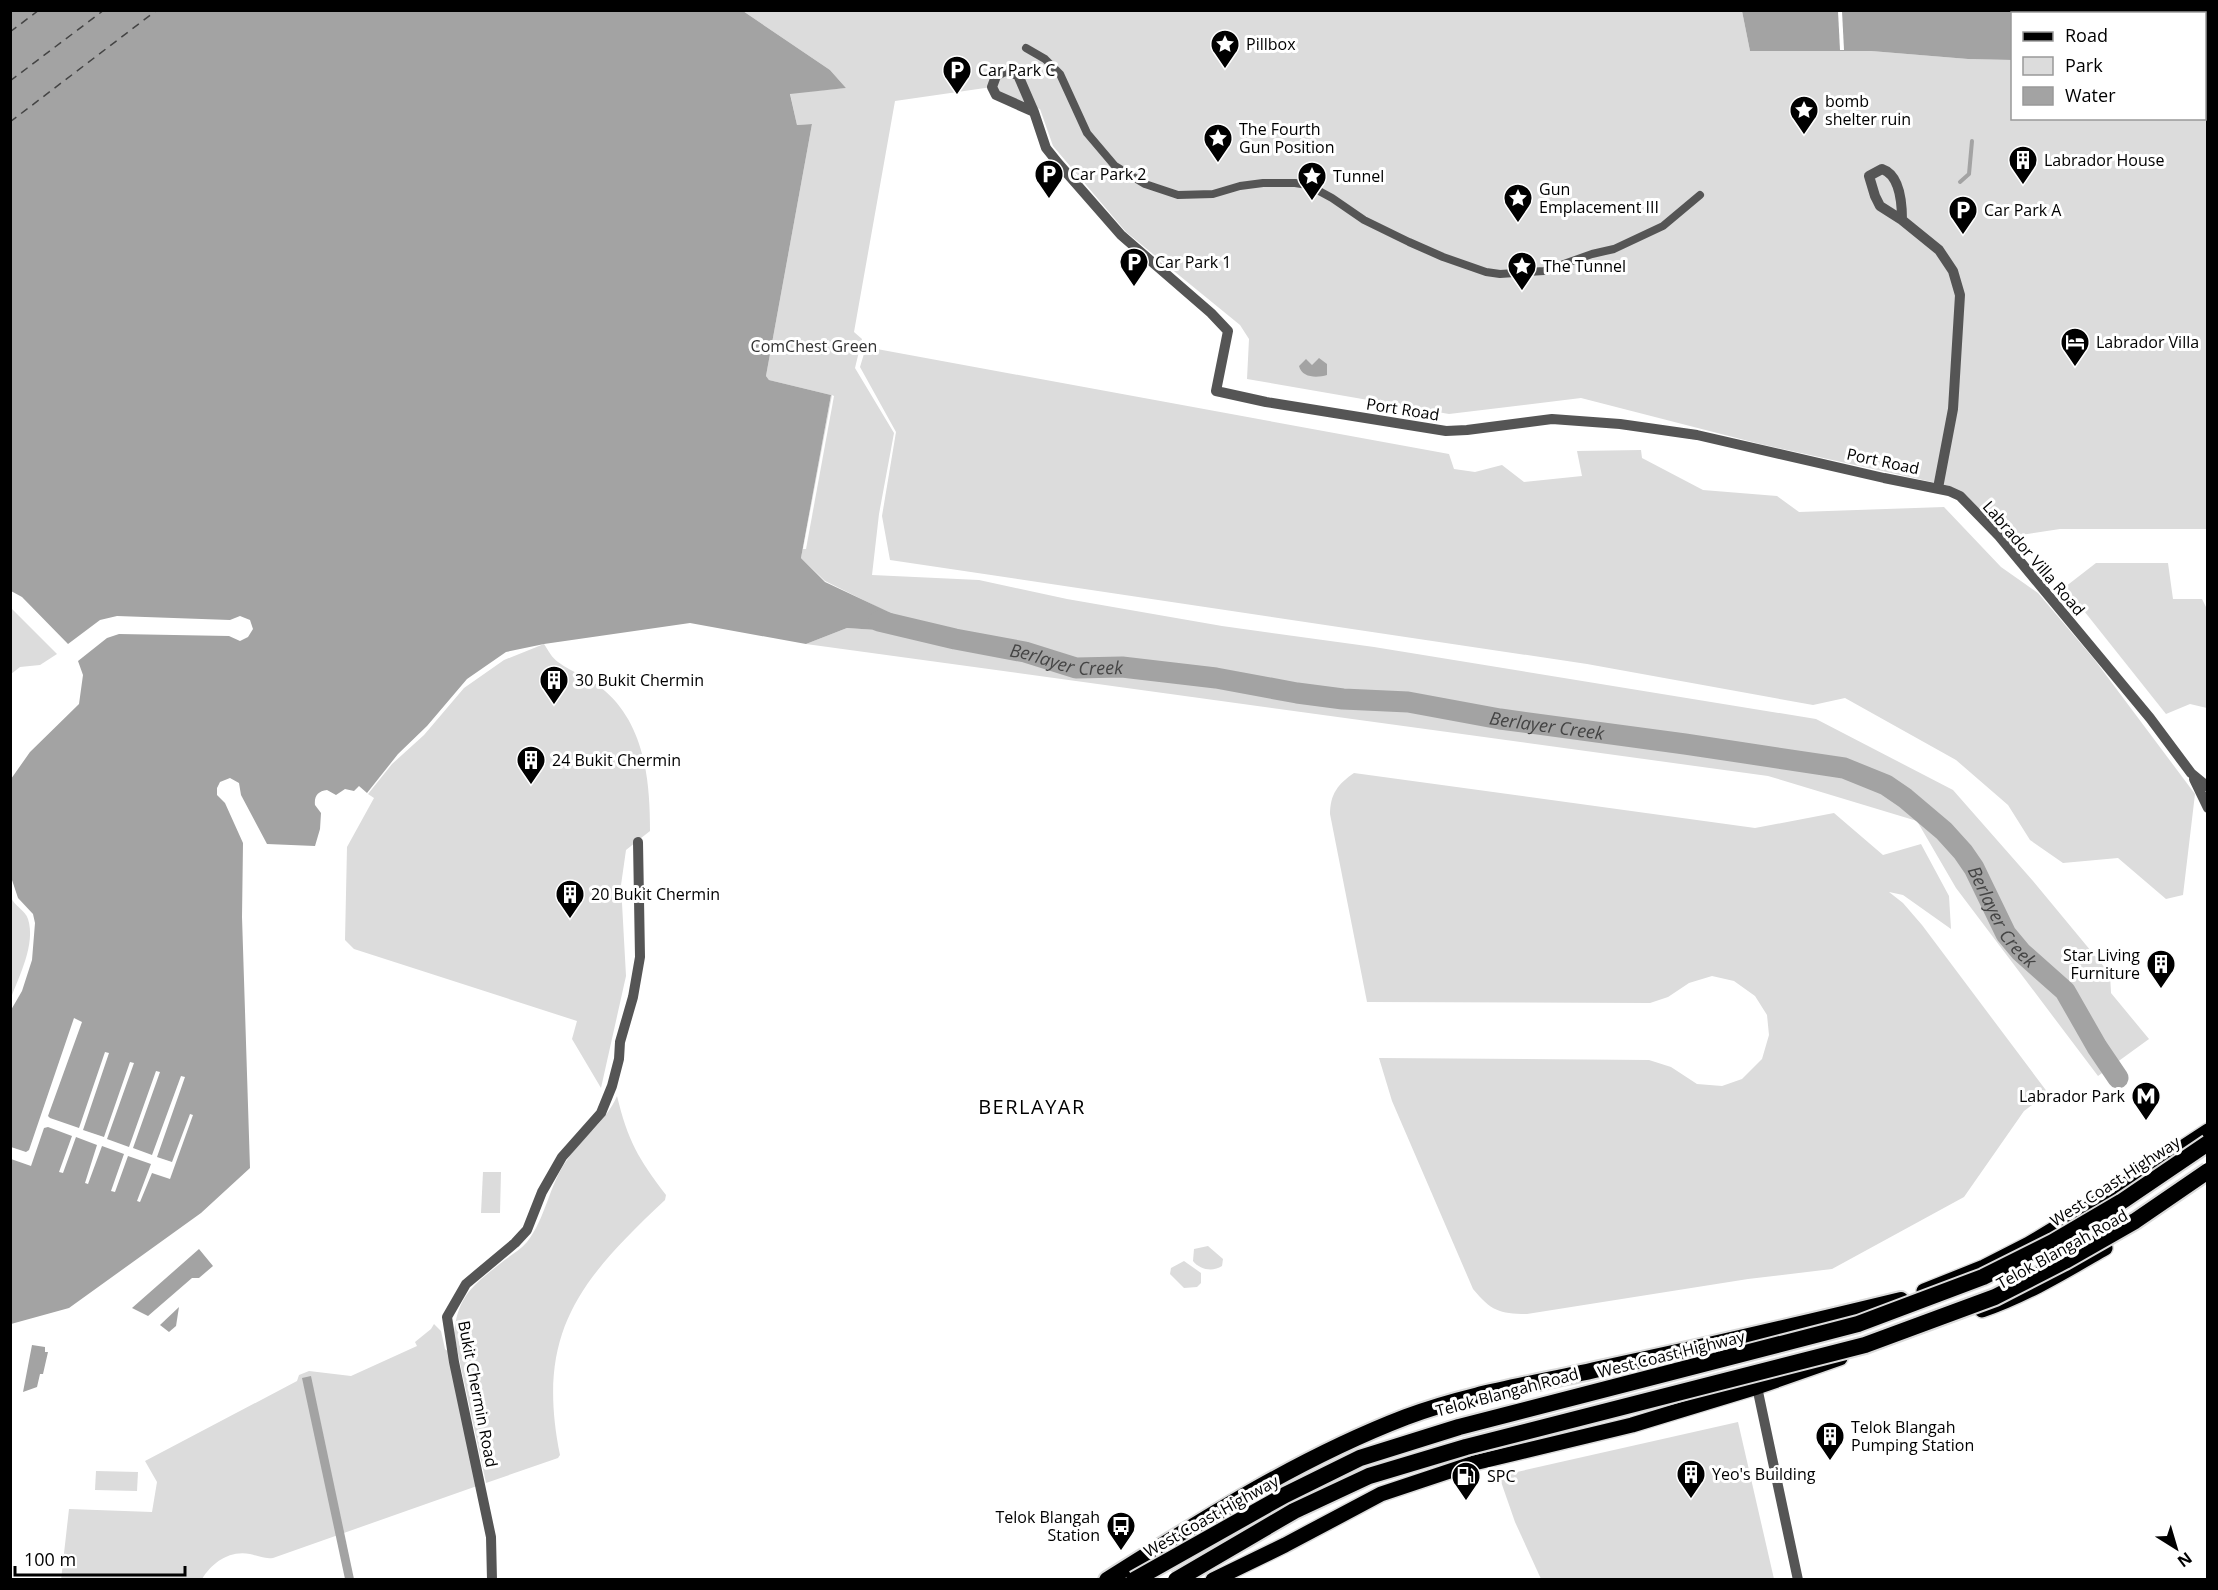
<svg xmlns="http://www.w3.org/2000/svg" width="2218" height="1590" viewBox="0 0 2218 1590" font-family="'Open Sans',sans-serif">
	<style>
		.green { fill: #dcdcdc }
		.water { fill: #a3a3a3 }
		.pier { fill: #fff }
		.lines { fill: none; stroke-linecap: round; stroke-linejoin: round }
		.stream { stroke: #a3a3a3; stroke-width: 4 }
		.river { stroke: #a3a3a3; stroke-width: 21 }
		.ferry { stroke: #444; stroke-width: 1.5; stroke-dasharray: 8 6; stroke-linecap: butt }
		.primary-casing { stroke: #dbdbdb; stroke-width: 18 }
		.trunk-casing { stroke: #dbdbdb; stroke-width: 20 }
		.pedestrian { stroke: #555; stroke-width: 8 }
		.minor { stroke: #555; stroke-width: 10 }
		.primary { stroke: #000; stroke-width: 15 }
		.trunk { stroke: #000; stroke-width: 16 }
		.trunk-bridge-casing { stroke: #dbdbdb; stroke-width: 20; stroke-linecap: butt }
		.trunk-bridge { stroke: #000; stroke-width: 16 }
		.labels { text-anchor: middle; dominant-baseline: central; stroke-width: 6; stroke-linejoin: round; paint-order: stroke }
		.poi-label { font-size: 16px; fill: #000; stroke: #fff; text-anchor: start }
		.park-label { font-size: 16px; fill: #333; stroke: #fff }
		.street-label { font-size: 16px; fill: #000; stroke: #fff }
		.water-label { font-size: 18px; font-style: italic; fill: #444; stroke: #fff }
		.quarter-label { font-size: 20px; letter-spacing: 1.5px; fill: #000; stroke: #fff }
	</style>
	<rect width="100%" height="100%" fill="#fff"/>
	<g class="green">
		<path d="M743,11H1742L1750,51H1871L1968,59L2012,60V118H2204L2205,65H2207V529H2060L2008,537L1950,486L1760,444L1581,398L1449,414L1247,379L1249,339L1240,325L1126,232L1053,146L1040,109L1009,100L992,87L895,101L854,332L862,339L855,368L894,433L879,514L872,575L979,580L1067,599L1222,626L1374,647L1816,719L1953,790L2033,881L2110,974L2111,993L2149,1039L2098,1076L1956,888L1917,821L1768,776L806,644L847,628L905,632L908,622L825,581L801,558L831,395L769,380L766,376L812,124L797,125L790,93L846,88L830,70Z"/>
		<path d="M866,347L1449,454L1454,469L1475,472L1502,465L1524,482L1582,476L1577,451L1641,450L1642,458L1703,490L1777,496L1799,512L1944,507L2001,567L2038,593L2094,659L2195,794L2183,895L2166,899L2118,858L2063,863L2030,840L2008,805L1956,760L1845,698L1813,705L1587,664L890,560L882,516L896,432L860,367Z"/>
		<path d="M2096,563H2168L2173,599H2202L2207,609V708L2190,704L2166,714L2065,587Z"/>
		<path d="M11,608L57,654L40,665L20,667L11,674Z"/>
		<path d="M544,644C548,650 552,658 558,662C573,673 592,679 605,691C645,726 650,781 650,831L626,850L621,885L626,976L601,1088L572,1039L577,1021L354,949L345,940L347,847L374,798L368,794L392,764L424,735L464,688L504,660Z"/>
		<path d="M1354,773L1755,828L1834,813L1883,855L1921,844L1949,896L1951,929L1903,895L1889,892L1903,903L1922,925L2048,1093L2024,1111L1964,1197L1832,1269L1748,1279L1527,1314C1500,1314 1491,1311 1473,1289L1392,1101L1379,1058L1649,1060L1671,1067L1697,1084L1722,1086L1742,1079L1762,1059L1769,1035L1767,1015L1755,996L1734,981L1712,976L1689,983L1668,997L1650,1003L1367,1002L1330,814C1330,794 1338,784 1354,773Z"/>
		<path d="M11,897C14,906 25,910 28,919C36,944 19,976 11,998Z"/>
		<path d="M617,1096C628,1141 638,1158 666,1195L665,1200C580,1280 535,1332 560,1455L558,1458L486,1483L454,1335C457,1294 476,1283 506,1259C513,1254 521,1249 527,1242C546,1218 549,1185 567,1160C582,1137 606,1122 617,1096Z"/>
		<path d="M483,1172H501L500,1213H481Z"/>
		<path d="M1208,1246L1223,1259L1222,1266C1213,1272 1200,1270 1193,1261L1194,1249Z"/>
		<path d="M1184,1261L1201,1273V1283L1197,1287L1184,1288L1170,1274L1171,1268Z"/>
		<path d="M434,1324L441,1331L445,1349L450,1353L477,1486L273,1558C264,1559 258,1556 250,1554C229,1550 212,1563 202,1579L61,1580L69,1509L152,1512L157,1482L145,1461L297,1381L299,1375L309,1371L351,1376L417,1346L415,1342L431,1329Z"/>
		<path d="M1738,1422L1774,1579H1541L1515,1522L1499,1476Z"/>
		<path d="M96,1471L138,1472L137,1491L95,1490Z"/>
	</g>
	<g class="water">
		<path d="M11,11H743L830,70L846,88L790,94L797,125L812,124L766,376L769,380L831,395L801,558L825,582L908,621L905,632L847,628L806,644L690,623L544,644L506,652L467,679L427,726L398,754L367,793L359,786L354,791L345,789L336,795L327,790C318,791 314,796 315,805L321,813L320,829L315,846L267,844L241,795L239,783L230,778L220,782L217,788V795L225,803L243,843L242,917L250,1168L201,1213L69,1308L11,1324V1010L22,991L32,960L35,923L33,914L18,898L11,877V779L30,752L79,704L83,675L78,661L107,638L119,634L229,636L240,641L248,637L253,629L250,620L240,616L230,620L117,616L100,620L68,644L22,597L11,591Z"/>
		<path d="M1742,11H2207V65H2205L2204,14H2012V60L1968,59L1871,51H1750Z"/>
		<path d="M1319,358L1327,364V375C1317,378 1302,378 1299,366L1306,359L1312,365Z"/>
		<path d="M199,1249L213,1266L199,1278H192L148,1316L132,1308Z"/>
		<path d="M179,1307L176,1326L169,1332L160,1325Z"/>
		<path d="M32,1345L45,1347V1352H48L43,1374H40L37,1387L23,1392Z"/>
		<path d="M311,1376L354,1579H345L302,1378Z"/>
	</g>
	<g class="pier">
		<path d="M1838,11H1842L1844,50H1840Z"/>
		<path d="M832,395L834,396L806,549H803Z"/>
		<path d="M74,1018L82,1022L48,1116L50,1118L79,1128L105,1052L109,1053L83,1130L104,1137L130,1062L134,1063L107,1139L129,1147L156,1071L160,1072L133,1148L152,1155L181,1076L185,1077L157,1157L172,1162L190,1114L193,1115L170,1179L152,1173L140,1202L137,1201L151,1164L128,1156L115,1192L111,1191L124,1154L102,1146L88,1184L85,1183L97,1145L76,1137L63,1173L59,1172L72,1136L48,1127L44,1128L31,1166L11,1159V1147L26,1152L29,1150Z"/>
	</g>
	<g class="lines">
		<path class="stream" d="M1960,182L1969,174L1972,141"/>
		<path class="river" id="s1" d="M879,621L955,639L1025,652L1076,668L1122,667L1216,678L1297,693L1343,699L1408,702L1500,719L1685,744L1844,768L1886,785L1905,798L1944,831L1963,852L1974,868L2006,934L2021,952L2065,991L2097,1047L2118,1078"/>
		<g class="ferry">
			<path d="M10,32L39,10"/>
			<path d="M10,81L104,10"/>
			<path d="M10,122L157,10"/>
		</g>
		<g class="primary-casing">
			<g id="primary">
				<path d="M1924,1291L1984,1267L2029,1244L2110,1195L2208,1131"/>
				<path d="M1982,1310C2026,1295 2065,1271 2105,1248"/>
				<path d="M1185,1540L1234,1513L1272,1494"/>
				<path d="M1213,1580L1285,1545L1381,1494L1474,1463L1632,1425L1757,1387L1840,1358"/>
			</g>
		</g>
		<g class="trunk-casing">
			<path id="trunk" d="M1107,1580C1204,1519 1299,1458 1406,1417C1469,1393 1539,1383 1604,1368C1704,1347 1802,1324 1901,1300"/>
		</g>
		<path class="pedestrian" d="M1026,48L1045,59L1060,74L1087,133L1115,166L1145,184L1178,195L1213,194L1240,186L1263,183H1295L1308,185L1332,198L1364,220L1409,242L1443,257L1486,272L1500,274L1544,271L1592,254L1614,249L1663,226L1700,195"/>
		<g class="minor">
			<path d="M1034,112L996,95L992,87L996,76L1005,71L1018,75L1034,112L1046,148L1058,163L1121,235L1211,313L1228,331L1216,391L1266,402L1446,431L1467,430L1552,419L1620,424L1697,435L1884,478L1949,491L1960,496L1999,536L2150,718L2191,773L2208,787"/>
			<path d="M1902,220C1902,204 1900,175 1882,169L1869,176L1875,196L1880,206L1902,220L1939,250L1953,271L1960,295L1953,409L1938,488"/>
			<path d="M2194,779L2208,808"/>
			<path d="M1757,1387L1798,1580"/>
			<path d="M492,1580L491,1537L454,1362L447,1317L466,1284L515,1243L527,1230L542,1192L562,1157L601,1113L612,1086L619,1059L620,1042L633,997L640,957L638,842"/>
		</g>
		<use href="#primary" class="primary"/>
		<use href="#trunk" class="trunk"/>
		<g class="trunk-bridge-casing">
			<g id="trunk-bridge">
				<path d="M1134,1580L1285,1495L1360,1458L1459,1427L1858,1324L1983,1277L2053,1242L2121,1202L2208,1143"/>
				<path d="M1176,1580L1294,1511L1369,1476L1466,1447L1865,1345L1995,1297L2065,1261L2135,1221L2208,1171"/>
			</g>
		</g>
		<use href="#trunk-bridge" class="trunk-bridge"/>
	</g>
	<defs>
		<g id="sight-pin" transform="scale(1.5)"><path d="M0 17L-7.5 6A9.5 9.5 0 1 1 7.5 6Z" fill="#000" stroke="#fff"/><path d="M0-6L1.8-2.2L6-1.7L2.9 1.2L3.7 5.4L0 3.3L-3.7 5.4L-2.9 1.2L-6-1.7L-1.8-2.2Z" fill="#fff"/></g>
		<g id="parking-pin" transform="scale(1.5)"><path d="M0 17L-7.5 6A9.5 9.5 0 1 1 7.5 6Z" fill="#000" stroke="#fff"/><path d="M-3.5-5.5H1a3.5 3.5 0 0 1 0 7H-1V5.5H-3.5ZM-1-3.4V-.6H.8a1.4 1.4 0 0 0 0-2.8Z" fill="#fff"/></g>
		<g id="building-pin" transform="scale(1.5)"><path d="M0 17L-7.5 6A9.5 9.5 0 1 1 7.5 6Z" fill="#000" stroke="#fff"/><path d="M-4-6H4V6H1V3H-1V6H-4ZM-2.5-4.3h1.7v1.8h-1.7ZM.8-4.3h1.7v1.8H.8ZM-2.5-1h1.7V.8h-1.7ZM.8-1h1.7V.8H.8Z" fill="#fff"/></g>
		<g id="hotel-pin" transform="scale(1.5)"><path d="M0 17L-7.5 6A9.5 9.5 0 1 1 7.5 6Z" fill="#000" stroke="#fff"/><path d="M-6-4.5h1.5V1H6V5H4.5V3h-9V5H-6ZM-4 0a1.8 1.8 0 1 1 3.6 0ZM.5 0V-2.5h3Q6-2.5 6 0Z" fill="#fff"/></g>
		<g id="metro-pin" transform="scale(1.5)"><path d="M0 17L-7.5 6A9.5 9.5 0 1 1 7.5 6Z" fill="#000" stroke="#fff"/><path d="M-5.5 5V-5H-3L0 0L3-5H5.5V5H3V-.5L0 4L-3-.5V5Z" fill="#fff"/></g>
		<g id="fuel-pin" transform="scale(1.5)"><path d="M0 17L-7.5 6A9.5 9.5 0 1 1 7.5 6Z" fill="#000" stroke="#fff"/><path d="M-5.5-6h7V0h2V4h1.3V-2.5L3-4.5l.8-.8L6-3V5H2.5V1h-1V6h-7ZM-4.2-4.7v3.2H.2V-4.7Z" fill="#fff"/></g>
		<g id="bus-pin" transform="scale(1.5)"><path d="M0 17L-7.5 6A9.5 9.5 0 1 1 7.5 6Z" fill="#000" stroke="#fff"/><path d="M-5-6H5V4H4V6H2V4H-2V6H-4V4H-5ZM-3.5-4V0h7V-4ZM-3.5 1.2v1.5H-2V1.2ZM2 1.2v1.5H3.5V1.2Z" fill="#fff"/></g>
	</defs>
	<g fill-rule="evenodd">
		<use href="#sight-pin" x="1225" y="44"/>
		<use href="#parking-pin" x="957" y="70"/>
		<use href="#sight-pin" x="1804" y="110"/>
		<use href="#sight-pin" x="1218" y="138"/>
		<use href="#building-pin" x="2023" y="160"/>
		<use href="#parking-pin" x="1049" y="174"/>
		<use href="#sight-pin" x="1312" y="176"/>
		<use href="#sight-pin" x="1518" y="198"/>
		<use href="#parking-pin" x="1963" y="210"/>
		<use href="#parking-pin" x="1134" y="262"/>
		<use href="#sight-pin" x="1522" y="266"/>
		<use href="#hotel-pin" x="2075" y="342"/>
		<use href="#building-pin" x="554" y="680"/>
		<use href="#building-pin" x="531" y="760"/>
		<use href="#building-pin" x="570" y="894"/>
		<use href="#building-pin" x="2161" y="964"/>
		<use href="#metro-pin" x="2146" y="1096"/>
		<use href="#building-pin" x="1830" y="1436"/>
		<use href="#building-pin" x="1691" y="1474"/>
		<use href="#fuel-pin" x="1466" y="1476"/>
		<use href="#bus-pin" x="1121" y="1526"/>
	</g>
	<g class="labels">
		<g class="poi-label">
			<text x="1246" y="44">Pillbox</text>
			<text x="978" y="70">Car Park C</text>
			<text x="1825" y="101">bomb<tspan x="1825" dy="18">shelter ruin</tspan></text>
			<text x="1239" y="129">The Fourth<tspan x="1239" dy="18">Gun Position</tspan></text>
			<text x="2044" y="160">Labrador House</text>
			<text x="1070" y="174">Car Park 2</text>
			<text x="1333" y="176">Tunnel</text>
			<text x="1539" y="189">Gun<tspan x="1539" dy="18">Emplacement III</tspan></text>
			<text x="1984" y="210">Car Park A</text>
			<text x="1155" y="262">Car Park 1</text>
			<text x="1543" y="266">The Tunnel</text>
			<text x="2096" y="342">Labrador Villa</text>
			<text x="575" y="680">30 Bukit Chermin</text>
			<text x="552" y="760">24 Bukit Chermin</text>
			<text x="591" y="894">20 Bukit Chermin</text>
			<text x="2140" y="955" text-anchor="end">Star Living<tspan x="2140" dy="18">Furniture</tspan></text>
			<text x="2125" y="1096" text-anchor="end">Labrador Park</text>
			<text x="1851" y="1427">Telok Blangah<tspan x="1851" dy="18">Pumping Station</tspan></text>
			<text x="1712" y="1474">Yeo's Building</text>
			<text x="1487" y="1476">SPC</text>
			<text x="1100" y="1517" text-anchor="end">Telok Blangah<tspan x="1100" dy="18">Station</tspan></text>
		</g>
		<g class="park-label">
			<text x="814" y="346">ComChest Green</text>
		</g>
		<g class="street-label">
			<text transform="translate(1403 409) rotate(9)">Port Road</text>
			<text transform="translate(1883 461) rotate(12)">Port Road</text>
			<text transform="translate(2034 558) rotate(49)">Labrador Villa Road</text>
			<text transform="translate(2115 1181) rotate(-33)">West Coast Highway</text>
			<text transform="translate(2062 1249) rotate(-29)">Telok Blangah Road</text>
			<text transform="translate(1671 1354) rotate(-14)">West Coast Highway</text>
			<text transform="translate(1507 1392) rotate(-15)">Telok Blangah Road</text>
			<text transform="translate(478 1394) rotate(79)">Bukit Chermin Road</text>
			<text transform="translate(1211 1516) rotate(-29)">West Coast Highway</text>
		</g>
		<g class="water-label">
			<text stroke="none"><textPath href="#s1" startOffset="192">Berlayer Creek</textPath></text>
			<text stroke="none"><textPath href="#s1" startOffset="678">Berlayer Creek</textPath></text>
			<text stroke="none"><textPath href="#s1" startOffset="1202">Berlayer Creek</textPath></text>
		</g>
		<g class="quarter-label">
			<text x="1032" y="1106">BERLAYAR</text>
		</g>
	</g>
	<rect width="2218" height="1590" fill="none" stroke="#000000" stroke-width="24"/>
	<rect x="2011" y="12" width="195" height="108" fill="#ffffff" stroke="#999999" stroke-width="1.5"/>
	<rect x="2023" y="32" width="30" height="9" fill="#000000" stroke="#999999" stroke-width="1.5"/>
	<text x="2065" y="42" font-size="18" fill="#000000">Road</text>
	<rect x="2023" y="57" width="30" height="18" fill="#dcdcdc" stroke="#999999" stroke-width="1.5"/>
	<text x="2065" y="72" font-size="18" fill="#000000">Park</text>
	<rect x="2023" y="87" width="30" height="18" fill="#a3a3a3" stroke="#999999" stroke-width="1.5"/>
	<text x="2065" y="102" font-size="18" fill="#000000">Water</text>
	<g transform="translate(2176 1548) rotate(143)" stroke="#ffffff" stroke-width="4.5" paint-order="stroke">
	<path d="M0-4.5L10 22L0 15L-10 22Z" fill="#000000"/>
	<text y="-9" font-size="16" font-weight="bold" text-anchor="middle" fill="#000000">N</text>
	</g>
	<path d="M15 1566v9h170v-9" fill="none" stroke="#000000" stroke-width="3"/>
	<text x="24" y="1566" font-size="18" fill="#000000" stroke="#ffffff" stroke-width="4.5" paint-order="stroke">100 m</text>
</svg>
